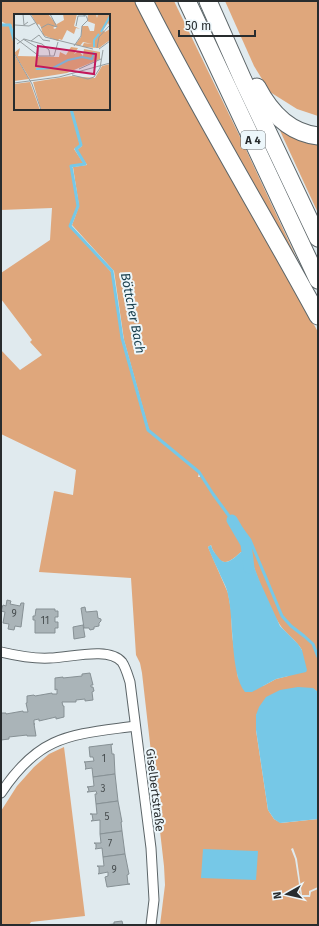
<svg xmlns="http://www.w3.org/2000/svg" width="319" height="926" viewBox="0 0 319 926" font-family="'Fira Sans',sans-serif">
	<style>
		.green { fill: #dfa77c; fill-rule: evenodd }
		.water { fill: #76c8e7 }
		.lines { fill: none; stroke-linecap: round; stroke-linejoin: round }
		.stream { stroke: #76c8e7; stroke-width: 3 }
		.canal { stroke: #76c8e7; stroke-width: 11 }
		.building { fill: #aab4b8; stroke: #879195 }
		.minor-casing { stroke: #5c6568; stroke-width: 11 }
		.motorway-casing { stroke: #5c6568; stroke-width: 19 }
		.minor { stroke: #fff; stroke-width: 9 }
		.motorway { stroke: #fff; stroke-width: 17 }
		.labels { text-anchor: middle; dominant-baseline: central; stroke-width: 4; stroke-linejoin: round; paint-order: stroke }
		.number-label { font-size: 10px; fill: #484e50 }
		.shield { fill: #edf7fb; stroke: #63696c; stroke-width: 1 }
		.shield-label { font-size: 11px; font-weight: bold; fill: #282c2e }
		.street-label { font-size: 12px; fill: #282c2e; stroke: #edf7fb }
		.water-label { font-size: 13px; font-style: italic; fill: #1b404e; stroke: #edf7fb }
		.inset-river { fill: none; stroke: #76c8e7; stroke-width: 2 }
		.inset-road { fill: none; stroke: #969ea1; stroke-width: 1 }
		.view { fill: #c2185b; fill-opacity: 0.15; stroke: #c2185b; stroke-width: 2 }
		.inset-edge { fill: none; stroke: #282c2e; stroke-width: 2 }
	</style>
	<rect width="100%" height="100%" fill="#e0eaee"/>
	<g class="green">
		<path d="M1,1H135L223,165L274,252L318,332V692L312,688L256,715V730L268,810L274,819L281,823L318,819V887L309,891V895H302L297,859L293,848L291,849L295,859L301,897H310L311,892L318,889V925H160L165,885L164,866L142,673L140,663L136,655L131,578L39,572L54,491L73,495L76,470L1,434V350L20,370L42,355L30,342L32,340L1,299V273L50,240L52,208L1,210V26H10L15,44V109H71L80,145L74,149L84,164L71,166L78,206L70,226L112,273L122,340L148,431L199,473L198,477H200V472L149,430L124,340L114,271L72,225L79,206L73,167L87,165L77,150L82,146L72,109H109V15H15V38L11,24H6L1,21ZM211,545C212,550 215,553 217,557C225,568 234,558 241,552H247L249,554C258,578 266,603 280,625C286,634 296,640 302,650L288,676L276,679L263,686L238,678L232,634L231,610L228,593L208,547Z"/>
		<path d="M147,1H174L242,141L318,304Z"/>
		<path d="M225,1H318V116L297,109L270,92L254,66Z"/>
		<path d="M276,122L318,140V213Z"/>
		<path d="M64,747L85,916L31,922L29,925H1V811L17,786L34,767L49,754Z"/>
	</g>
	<g class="water">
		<path d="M211,545C212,550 215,553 218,557C225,568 234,558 241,552H247L249,554L260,582L280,626L298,644L302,650L307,670L306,672L276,679L252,692H245C230,674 234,619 228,595C227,587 222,580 219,572C215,564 211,555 208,547Z"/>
		<path d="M298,687L313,688L318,692V819L280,823L274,819L268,810L256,730V715L259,707L266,697L280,690Z"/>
		<path d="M203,849L258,851L256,880L201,878Z"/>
	</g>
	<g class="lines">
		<g class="stream">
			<path d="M1,25H10L15,43"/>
			<path d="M71,109L81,145L76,149L85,164L71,166L78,206L70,226L112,271L122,338L148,430L199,472L213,494L232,520L241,528L250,540L282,616L291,626L304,636L313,644L318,657"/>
		</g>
		<path class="canal" d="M232,520L246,544L249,568"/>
	</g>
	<g class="building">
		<path d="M7,600L11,601L10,604L20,606L21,603H24L21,627L15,626L14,630L8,629L9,624L3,623L5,612L1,611L3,605L6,606Z"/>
		<path d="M85,607L86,612L97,611L98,618L101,619V621L99,623V626L94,627V629L90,630L89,628H84L81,608Z"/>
		<path d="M36,609H55V611H58V617H55V622H58V628H55V633H35V620H33V616H35Z"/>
		<path d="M83,625L85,637L74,639L73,627Z"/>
		<path d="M90,673L93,685H91V687H93L94,691L92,692L93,700L85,701V699L76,700V702H62L63,706H64V717L56,719V717L39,721V719L34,720V724H35H34L36,736H27V735L9,737V739L1,740V713H6V714L23,711V712H28L26,703H27V696L34,695L35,696L52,693V694H57V689L55,690V678L63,677V678L82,676V674Z"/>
		<path d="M113,744L111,745L112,754H114L115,774L93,777L92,768L85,769H86L85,762H84L94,761L93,757H90L89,747Z"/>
		<path d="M115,774L118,801L96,804L95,794H97L96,791L88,792H87L89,791L88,787H87L94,786L93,777Z"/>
		<path d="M118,801L122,822H121L122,831L100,834V820L91,821L93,820L92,814H90H97L96,804Z"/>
		<path d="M122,831L125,854L103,857L102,848L95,849L96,848V844L94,843H101L100,834Z"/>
		<path d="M125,854L129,874L127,875L128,884H130L107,887L105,877L108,876V872L98,874L99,873V867L97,866H104L103,857Z"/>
		<path d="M122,921L123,925H104L114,924V922Z"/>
	</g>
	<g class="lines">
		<g class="minor-casing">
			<g id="minor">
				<path d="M1,652C18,656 33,659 50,658C68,658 109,646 122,662C126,668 128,676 130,682L151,848L154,900L151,925"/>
				<path d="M1,793C40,734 71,735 135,726"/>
			</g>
		</g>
		<g class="motorway-casing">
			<g id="motorway">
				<path d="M144,1C198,108 261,211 318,316"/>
				<path d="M187,1L318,280"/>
				<path d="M208,1L243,80L318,238"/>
				<path d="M257,87C270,112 289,133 318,136"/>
			</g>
		</g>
		<use href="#minor" class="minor"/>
		<use href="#motorway" class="motorway"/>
	</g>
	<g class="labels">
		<g class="number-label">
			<text x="14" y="614">9</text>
			<text x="45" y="621">11</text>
			<text x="104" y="759">1</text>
			<text x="103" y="789">3</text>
			<text x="107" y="817">5</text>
			<text x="110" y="844">7</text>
			<text x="114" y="870">9</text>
		</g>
		<rect class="shield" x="241" y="131" width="24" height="18" rx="3"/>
		<g class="shield-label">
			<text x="253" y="140">A 4</text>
		</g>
		<g class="street-label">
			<text transform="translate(155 790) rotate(83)">Giselbertstraße</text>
		</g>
		<g class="water-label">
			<text transform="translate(133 313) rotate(79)">Böttcher Bach</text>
		</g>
	</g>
	<g transform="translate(14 14)">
		<rect width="96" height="96" fill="#e0eaee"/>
		<path d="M17,0H34L43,11L39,14L41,15L43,13V10L50,6L49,0H63L60,12L66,15L62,14L60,20L53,16L48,26L45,25L44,27L29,21L27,13L25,10L23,11ZM74,0H82L83,4L84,0H96V13L94,9L89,16L91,18L96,15V26L85,34L68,33L70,29L78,30L69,28L66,32L61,31L67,23L68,12H74L76,17H80L81,10L73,7ZM57,33L64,34L60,40L65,37L69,42L70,35L86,38V45L53,59L16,65L0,39L6,34L4,42L45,43L46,38L52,41ZM0,40L15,65L0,67ZM96,50V95L27,96L19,68L57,62L81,64L88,52ZM16,68L26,96H0V70Z" fill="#dfa77c"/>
		<path class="inset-river" d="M87,18L96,2M80,33V26L85,20M22,55L39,54L54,46L68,43L78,45L80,38"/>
		<path class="inset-road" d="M9,0L10,11L14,8M16,0L31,23L79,35M1,11L15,12L21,9M62,12L64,2H71L68,0M27,14L34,10L43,13L36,0M0,23L25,42H40L44,28M9,25L24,34V42M17,27L25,21L29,26L36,27M3,30L10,25L28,30L35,36L36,42M60,32L67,22L68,12L74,6L71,0M83,34L85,23L95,12M85,35L96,27M0,39L18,70L27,96M65,55L87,45M58,61L74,65L80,63L86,54L89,36M0,69L45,63L96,49"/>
		<path class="view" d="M24,32L82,40L80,60L22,52Z"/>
		<rect width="96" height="96" class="inset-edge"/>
	</g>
	<rect width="319" height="926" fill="none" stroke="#282c2e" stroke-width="4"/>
	<g transform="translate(287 894) rotate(262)" stroke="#edf7fb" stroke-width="3" paint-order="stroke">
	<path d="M0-3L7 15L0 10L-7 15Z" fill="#282c2e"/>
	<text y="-6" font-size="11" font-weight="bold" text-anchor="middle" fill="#282c2e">N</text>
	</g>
	<path d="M179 30v6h76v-6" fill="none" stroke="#282c2e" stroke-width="2"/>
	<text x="185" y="30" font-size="12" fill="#282c2e" stroke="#edf7fb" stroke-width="3" paint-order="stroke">50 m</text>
</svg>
